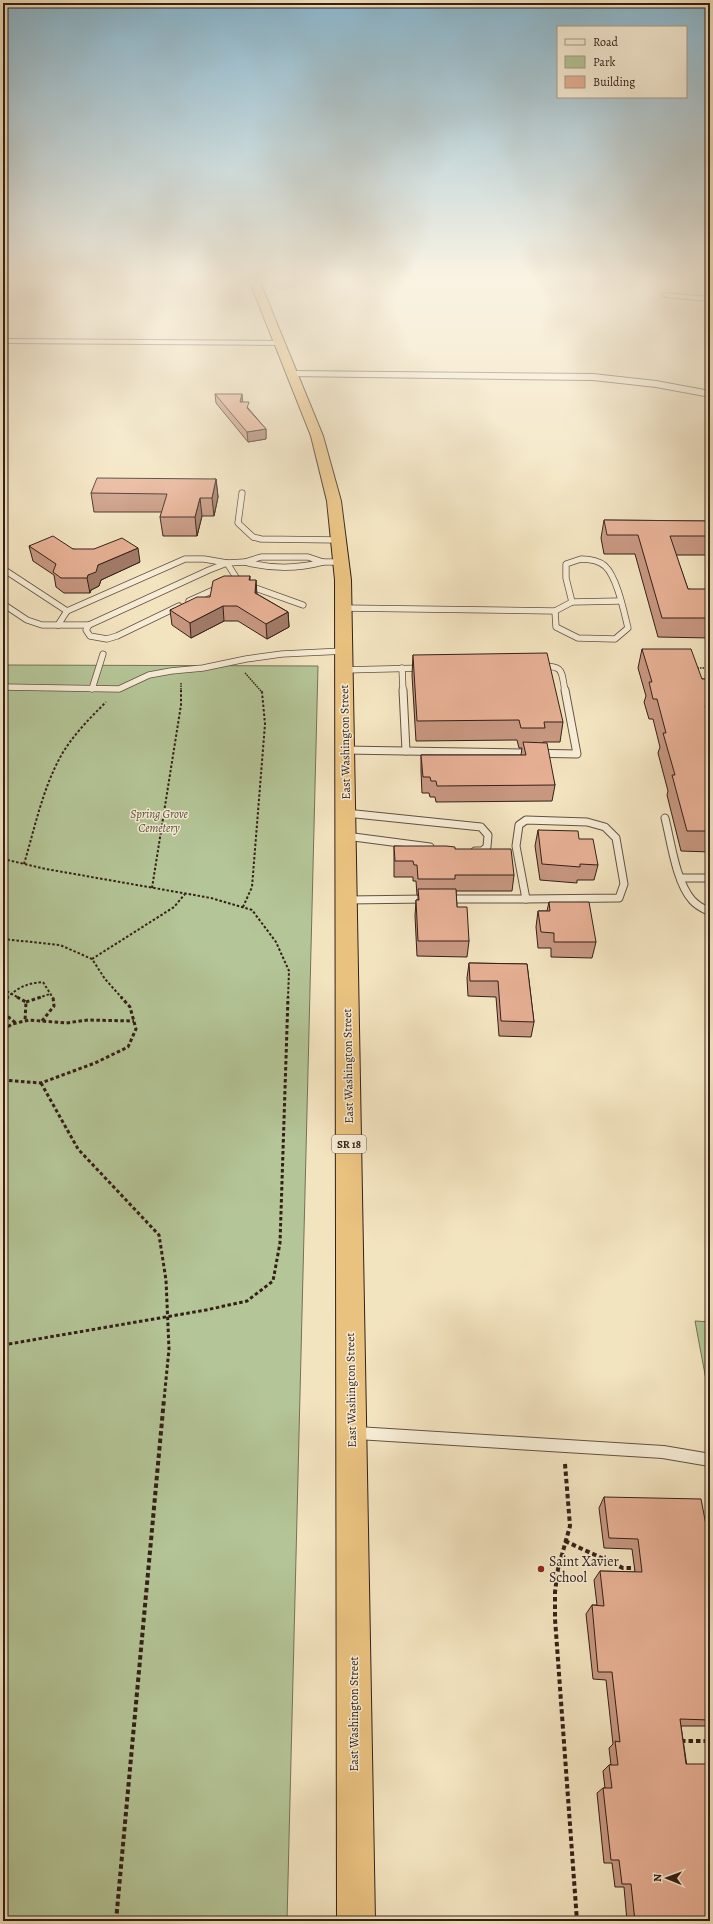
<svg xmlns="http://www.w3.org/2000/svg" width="713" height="1924" viewBox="0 0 713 1924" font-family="Alegreya,serif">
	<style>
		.green { fill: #b4c597; stroke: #747258 }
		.water { fill: #9dbfad; stroke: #737f71 }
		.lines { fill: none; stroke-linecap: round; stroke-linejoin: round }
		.service-far2-casing { stroke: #645142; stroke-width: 7 }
		.service-far1-casing { stroke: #645142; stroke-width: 9 }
		.service-casing { stroke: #645142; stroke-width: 14 }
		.minor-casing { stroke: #645142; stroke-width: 2 }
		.tertiary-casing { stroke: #645142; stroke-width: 2 }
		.trunk-casing { stroke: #342018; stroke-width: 2 }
		.path-far3 { stroke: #342018; stroke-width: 1.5; stroke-dasharray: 1.5 1; stroke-linecap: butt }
		.path-far2 { stroke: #342018; stroke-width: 2; stroke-dasharray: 2.5 2; stroke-linecap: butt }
		.path-far1 { stroke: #342018; stroke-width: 3; stroke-dasharray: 3.5 2.5; stroke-linecap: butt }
		.path { stroke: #342018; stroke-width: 4; stroke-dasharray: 4.5 3; stroke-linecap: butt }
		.service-far2 { stroke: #f7edd6; stroke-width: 5.5 }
		.service-far1 { stroke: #f7edd6; stroke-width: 7 }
		.service { stroke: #f7edd6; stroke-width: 12 }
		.minor { fill: #f7edd6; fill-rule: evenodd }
		.tertiary { fill: #f7edd6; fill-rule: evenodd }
		.trunk { fill: #eac280; fill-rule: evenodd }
		.wall { fill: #c79780; stroke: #342018 }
		.shaded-wall { fill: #a27b68; stroke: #342018 }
		.building { fill: #e7b095; stroke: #342018 }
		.poi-dot { fill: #8f2418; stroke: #f7edd6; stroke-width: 1.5 }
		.labels { text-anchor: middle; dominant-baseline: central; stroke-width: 3; stroke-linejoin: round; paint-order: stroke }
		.shield { fill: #f7edd6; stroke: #6e5e51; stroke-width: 1 }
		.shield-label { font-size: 11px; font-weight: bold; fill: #342018 }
		.street-label { font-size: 12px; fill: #342018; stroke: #f7edd6 }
		.park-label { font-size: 12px; font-style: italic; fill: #5a523e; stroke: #f7edd6 }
		.near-poi-label { font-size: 14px; fill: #342018; stroke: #f7edd6; text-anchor: start }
	</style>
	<rect width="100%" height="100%" fill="#f3e4c0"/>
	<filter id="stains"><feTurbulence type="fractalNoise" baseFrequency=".005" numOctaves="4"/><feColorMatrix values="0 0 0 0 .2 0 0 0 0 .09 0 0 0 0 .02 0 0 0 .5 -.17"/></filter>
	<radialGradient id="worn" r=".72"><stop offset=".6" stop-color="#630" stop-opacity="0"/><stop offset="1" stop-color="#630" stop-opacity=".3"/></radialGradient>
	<g class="green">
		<path d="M3,665L318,666L287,1921H3Z"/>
		<path d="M695,1321L710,1322V1401Z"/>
	</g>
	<path class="water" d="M279,275H313C302,279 286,297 274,287Z"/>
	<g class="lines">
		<g class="service-far2-casing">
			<g id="service-far2">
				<path d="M242,493L238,523L253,537L261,539L339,540"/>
				<path d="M261,557H308L323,562C297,569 271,569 245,562Z"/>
				<path d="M581,559C590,559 598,560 605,566C617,577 624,612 628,628L615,639L578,638L556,627L555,611L572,602L566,578V564Z"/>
				<path d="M323,562H341"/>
				<path d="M3,569L67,611"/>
				<path d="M247,585L303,605"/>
				<path d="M189,601L220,587"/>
				<path d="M572,602L620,601"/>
				<path d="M3,604L27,620L42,625H89"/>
				<path d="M179,606L117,636L107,639L90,636L86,630L89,625L209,570L227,563L245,562"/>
				<path d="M343,608L555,611"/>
				<path d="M58,625L67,611L185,559H204L227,563L239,582"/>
				<path d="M541,666C564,666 561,670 565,691"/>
				<path d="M402,668L403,691"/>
				<path d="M344,670L423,668"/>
				<path d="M3,687L119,689L149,675L171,671L203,668L246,659L282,654L344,651"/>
				<path d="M92,689L103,654"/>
			</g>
		</g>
		<g class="service-far1-casing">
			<g id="service-far1">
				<path d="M403,690L406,751"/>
				<path d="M345,750L577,754L565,690"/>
				<path d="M346,813L481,827L488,835L487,847L482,851H475"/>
				<path d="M665,818C671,842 676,882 692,900C697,906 704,909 710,912"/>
				<path d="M526,820L587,822L605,827L616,838L624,884L619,898L526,899L516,846L519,825Z"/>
				<path d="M346,836L430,847"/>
				<path d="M681,878H710"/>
				<path d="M447,899H526"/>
				<path d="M347,900L427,899"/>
			</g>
		</g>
		<g class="service-casing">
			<path id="service" d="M357,1433L663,1452L710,1460"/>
		</g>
		<g class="minor-casing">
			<g id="minor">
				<path d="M663,293L710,297V301L666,297L662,295Z"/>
				<path d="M3,339L280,341L284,343L280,345L3,343Z"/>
			</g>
		</g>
		<g class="tertiary-casing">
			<path id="tertiary" d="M293,371L593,374L656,381L710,391V397L656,387L593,380L289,376L288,374L289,372Z"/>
		</g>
		<g class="trunk-casing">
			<path id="trunk" d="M247,275H257L323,436L341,501L351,580L375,1921H337L335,580L327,501L311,436Z"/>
		</g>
		<g class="path-far3">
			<path d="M695,668H710"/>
			<path d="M245,673L261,691"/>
			<path d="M181,683V691"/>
		</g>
		<g class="path-far2">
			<path d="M3,859L46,869L211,898L252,910L276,942L289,971L288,998"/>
			<path d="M24,864C35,827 43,787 62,754C74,734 90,718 106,702"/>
			<path d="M152,888L181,705V690"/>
			<path d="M243,907L252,887L265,724L262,692L260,690"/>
			<path d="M3,939L60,945L92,959L105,979L122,998"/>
			<path d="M92,959L174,907L185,894"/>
			<path d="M3,989L19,998"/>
			<path d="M7,998C18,987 28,983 43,982L53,998"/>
			<path d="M38,998L50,994"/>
		</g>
		<g class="path-far1">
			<path d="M17,997L26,1002L25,1021"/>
			<path d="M26,1002L41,997"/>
			<path d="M3,1003L8,997"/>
			<path d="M3,1013L16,1023"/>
			<path d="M42,1021L54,1006L53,997"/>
			<path d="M3,1030L12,1024L29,1020L66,1023L88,1020L134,1021"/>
			<path d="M3,1080L41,1083L95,1063L128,1047L136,1029L130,1007L121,997"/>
			<path d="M41,1083L78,1149L159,1235L166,1280L169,1349L164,1400"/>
			<path d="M3,1345L206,1310L247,1301L273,1281L280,1243L288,997"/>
		</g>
		<g class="path">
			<path d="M565,1464L570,1526L558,1569L555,1592V1619L577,1921"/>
			<path d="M565,1541L623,1568H638"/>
			<path d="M681,1741H710"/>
			<path d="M116,1921L164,1399"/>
		</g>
		<use href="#service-far2" class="service-far2"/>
		<use href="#service-far1" class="service-far1"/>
		<use href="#service" class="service"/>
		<use href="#minor" class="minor"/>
		<use href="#tertiary" class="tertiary"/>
		<use href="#trunk" class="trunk"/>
	</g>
	<g class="wall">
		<path d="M215,394L243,402L266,429V439L248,442L216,403Z"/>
		<path d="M216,479L218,497L214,516H202L197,536H163L160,517L162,512H94L91,493Z"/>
		<path d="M604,520L710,521V555H676L688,589L710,592V638L658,637L635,554H604L601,538Z"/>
		<path d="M29,546L73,549L140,562L101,580L99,586L91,590L90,593H64L56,587L54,575L33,561Z"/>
		<path d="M250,576V580L257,594L288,612L289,627L267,639L238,621H224L191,638L172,625L170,610L210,597Z"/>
		<path d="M642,649L702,679H710V852L681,851L667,795L668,791L658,753L660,747L653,719H649L644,702L646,696L638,668Z"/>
		<path d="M413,655L563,722L560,742H543V743L555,785L552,801L436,802L435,797H430L429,793H422L421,771V755H521L522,748H519L517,740L416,741L412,675Z"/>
		<path d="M538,830L579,839L598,865L594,880H577V883L540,880L535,846Z"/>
		<path d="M394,846L455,849L514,875L512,891H456L457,907L469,941L467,957L417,956L415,916L416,900H418V895H417L416,881H413V877H394Z"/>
		<path d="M549,902L596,942L592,958L551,957V948H538L536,927L538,911H547Z"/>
		<path d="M469,963L527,964L534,1022L531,1037L499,1036L496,997L468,996L467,978Z"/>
		<path d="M604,1497L710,1546V1726H681L710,1921H627L624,1887H615L612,1863H604L597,1793L603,1788H605L603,1771L609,1765H611L609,1748L613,1744L606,1680L593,1679L586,1614L592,1605H597L594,1580L600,1571L635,1572L632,1549L604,1548L599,1508Z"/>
	</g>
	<g class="shaded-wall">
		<path d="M242,394L243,404L240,402Z"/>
		<path d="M266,429V439L248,442L247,432Z"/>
		<path d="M216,479L218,497L214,516L212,498Z"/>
		<path d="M200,498L202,516L197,536L195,517Z"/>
		<path d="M138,548L140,562L101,580L99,586L91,590L90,593L87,578L88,575L98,565Z"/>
		<path d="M256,580L257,595L255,593Z"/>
		<path d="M223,606L224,621L191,638L190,623Z"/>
		<path d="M288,612L289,627L267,639L266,624Z"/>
	</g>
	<g class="building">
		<path d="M215,394H242L240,402H249L247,408L266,429L247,432Z"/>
		<path d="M97,478L216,479L212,498H200L195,517H160L167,494L91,493Z"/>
		<path d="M604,520L710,521V536H670L688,589H709L710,592V618H662L638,535H607Z"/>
		<path d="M53,536L73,549H94L122,538L138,548L98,565L96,572L88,575L87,578H61L53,572L56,564L29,546Z"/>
		<path d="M224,576H250L249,580H256L255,593L288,612L266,624L237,606H223L190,623L170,610L197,597H210L213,581Z"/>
		<path d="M642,649H691L702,679H710V706H705L710,721V831H687L672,775H675L663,733H666L657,699H653L649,682H652Z"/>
		<path d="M547,653L563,722H544L545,728H521L519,720L417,721L413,655Z"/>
		<path d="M523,742L547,743L555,785L437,786L436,781H431L430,777H423L421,755H526Z"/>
		<path d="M538,830L578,831L579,839H593L598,865L580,864V867L542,864Z"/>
		<path d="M394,846H446L455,847V849H511L514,875H455V879H418L417,865H414L413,861H395Z"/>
		<path d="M418,889H456L457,907H467L469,941H418L416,900H419Z"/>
		<path d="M549,902H589L596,942H554V933L541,932L538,911H550Z"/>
		<path d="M469,963L527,964L534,1022L501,1021L498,981H470Z"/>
		<path d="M604,1497L701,1499L710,1546V1720L680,1719L686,1764H710V1921H635L631,1884H622L619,1860H611L603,1788H612L609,1765H618L615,1741L620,1742L612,1672H598L592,1605L604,1606L600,1571L642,1572L638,1539L609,1538Z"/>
	</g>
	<linearGradient id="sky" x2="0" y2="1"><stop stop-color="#8ab8d0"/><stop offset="0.51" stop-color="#faf3e3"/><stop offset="1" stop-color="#faf3e3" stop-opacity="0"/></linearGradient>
	<rect width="713" height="544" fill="url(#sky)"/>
	<circle class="poi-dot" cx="541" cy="1569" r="4"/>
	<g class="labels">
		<rect class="shield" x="332" y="1135" width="34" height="18" rx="3"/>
		<g class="shield-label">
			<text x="349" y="1144">SR 18</text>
		</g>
		<g class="street-label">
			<text transform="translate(345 742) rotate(-91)">East Washington Street</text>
			<text transform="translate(348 1066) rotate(-91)">East Washington Street</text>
			<text transform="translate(351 1390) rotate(-91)">East Washington Street</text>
			<text transform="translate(354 1714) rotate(-90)">East Washington Street</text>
		</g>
		<g class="park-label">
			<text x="159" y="814">Spring Grove<tspan x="159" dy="14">Cemetery</tspan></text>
		</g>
		<g class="near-poi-label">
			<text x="549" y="1561">Saint Xavier<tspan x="549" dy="16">School</tspan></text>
		</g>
	</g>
	<rect width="713" height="1924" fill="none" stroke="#f3e4c0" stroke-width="16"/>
	<rect x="4" y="4" width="705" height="1916" fill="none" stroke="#342018" stroke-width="2"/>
	<rect x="8" y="8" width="697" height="1908" fill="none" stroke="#342018"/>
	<rect x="557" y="26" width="130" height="72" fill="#f7edd6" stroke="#a99b8a"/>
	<rect x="565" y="39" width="20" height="6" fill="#f7edd6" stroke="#a99b8a"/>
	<text x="593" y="46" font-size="12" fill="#342018">Road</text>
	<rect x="565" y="56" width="20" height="12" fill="#b4c597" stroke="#a99b8a"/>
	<text x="593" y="66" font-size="12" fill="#342018">Park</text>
	<rect x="565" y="76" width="20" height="12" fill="#e7b095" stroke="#a99b8a"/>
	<text x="593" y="86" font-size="12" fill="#342018">Building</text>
	<g transform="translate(667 1878) rotate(271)" stroke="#f7edd6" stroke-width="3" paint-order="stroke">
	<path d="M0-3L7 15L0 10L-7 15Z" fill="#342018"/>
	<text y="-6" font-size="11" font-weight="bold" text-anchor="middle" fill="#342018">N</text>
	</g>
	<rect width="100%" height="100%" filter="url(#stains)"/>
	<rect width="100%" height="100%" fill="url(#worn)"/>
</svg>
